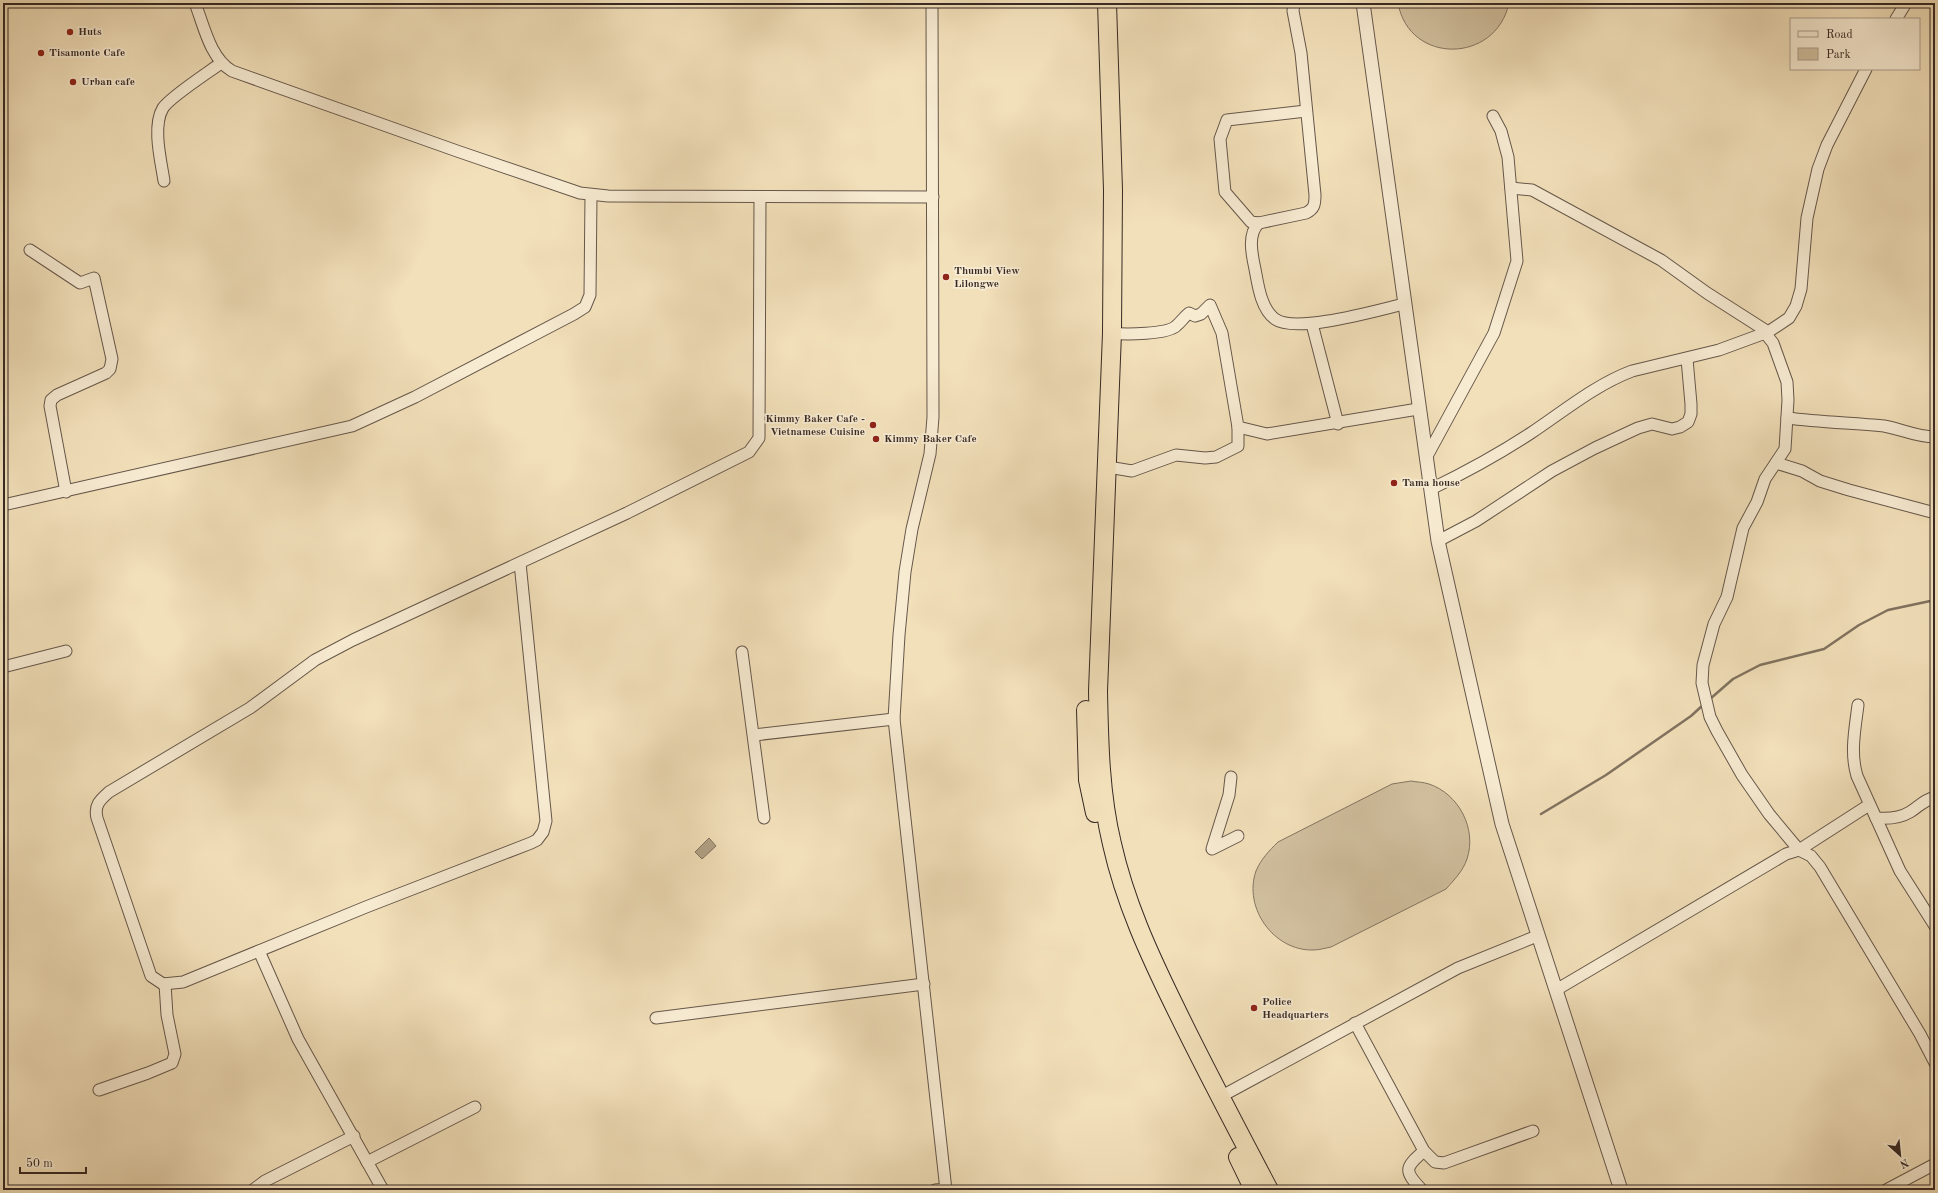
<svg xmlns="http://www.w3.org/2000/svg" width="1938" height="1193" viewBox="0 0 1938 1193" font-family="'Old Standard TT',serif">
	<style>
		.green { fill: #d2c1a0; stroke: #847562 }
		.water { fill: #b2a287; stroke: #81725f }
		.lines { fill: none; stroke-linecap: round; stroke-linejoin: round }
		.stream { stroke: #81725f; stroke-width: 2.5 }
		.minor-casing { stroke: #66574a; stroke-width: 13 }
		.tertiary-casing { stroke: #66574a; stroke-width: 15 }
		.trunk-casing { stroke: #372924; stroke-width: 20 }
		.minor { stroke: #f7ebd2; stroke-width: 11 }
		.tertiary { stroke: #f7ebd2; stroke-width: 13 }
		.trunk { stroke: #f2e0ba; stroke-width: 18 }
		.poi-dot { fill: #8f2418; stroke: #f7ebd2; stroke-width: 1.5 }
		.labels { text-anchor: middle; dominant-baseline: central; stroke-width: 3.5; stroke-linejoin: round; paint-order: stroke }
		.poi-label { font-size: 11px; font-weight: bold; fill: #372924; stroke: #f7ebd2; text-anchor: start }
	</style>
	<rect width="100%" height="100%" fill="#f2e0ba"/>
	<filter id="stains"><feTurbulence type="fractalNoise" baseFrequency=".005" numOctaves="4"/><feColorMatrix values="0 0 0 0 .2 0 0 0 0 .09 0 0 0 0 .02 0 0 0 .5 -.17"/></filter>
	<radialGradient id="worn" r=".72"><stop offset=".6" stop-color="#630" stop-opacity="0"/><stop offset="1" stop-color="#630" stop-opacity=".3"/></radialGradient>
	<g class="green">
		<path d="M1398,3H1509C1496,64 1409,65 1398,3Z"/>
		<path d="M1411,781C1416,782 1423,782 1429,784C1459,794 1477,829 1467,859C1463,871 1454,880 1446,889L1331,947C1326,948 1319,950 1313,950C1274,951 1243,908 1256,871C1261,859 1269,851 1278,842L1392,784Z"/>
	</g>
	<path class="water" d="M709,838L716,846L702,859L695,852Z"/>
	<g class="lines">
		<g class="stream">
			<path d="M1710,699L1733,679L1760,665L1824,649L1859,625L1888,610L1935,600"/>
			<path d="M1541,814L1606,775L1691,716L1703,705"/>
		</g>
		<g class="minor-casing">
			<g id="minor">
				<path d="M195,3C204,26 210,58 232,71L457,151L580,193L608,196L933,197"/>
				<path d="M932,3L933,417L930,454L912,529L905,572L899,635L894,719L946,1190"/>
				<path d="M1294,3L1293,11L1301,53L1315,195C1315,205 1314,209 1306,213L1259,223C1247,234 1252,255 1255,269C1258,285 1261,309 1275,319C1296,334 1378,310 1404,304"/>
				<path d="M1896,19L1906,3"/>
				<path d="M164,181C161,161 152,126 163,108C170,97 209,72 221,63"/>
				<path d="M1511,188L1532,190L1661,260L1707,293L1768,332"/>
				<path d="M1259,223L1251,222L1225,192L1220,139L1227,120L1306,111"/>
				<path d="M30,250L80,283L94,278L112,359L110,369L106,373L57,395L51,400L50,406L66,492"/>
				<path d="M1312,324L1338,424"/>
				<path d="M1112,333C1125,335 1168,334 1176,326C1181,322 1184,317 1189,313L1195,316L1201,314L1210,305L1222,333L1238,427L1267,434L1418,409"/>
				<path d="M1765,333L1773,343L1787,382L1788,400L1785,449L1765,479L1757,502L1743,528L1727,597L1714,624L1703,665L1702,683L1710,717L1717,731L1742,775L1769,814L1799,850L1869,805"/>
				<path d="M1787,418C1819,422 1852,423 1884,426C1901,429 1916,437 1935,437"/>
				<path d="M1426,458L1494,333L1517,261L1508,157L1501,131L1493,116"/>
				<path d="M1776,463L1802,471L1820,481L1849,490L1935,513"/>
				<path d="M1108,467L1132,471L1176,455L1205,458L1216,457L1238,446V427"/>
				<path d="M1431,489C1466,472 1499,454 1531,433C1564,411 1595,385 1632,371L1719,350L1768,332L1789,318L1796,306L1801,289L1807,218L1818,169L1827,145L1866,69"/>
				<path d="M3,505L352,426L415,397L574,314L585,307L590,295L591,195"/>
				<path d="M1438,541L1476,521L1552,471L1595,448L1638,428L1652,424L1672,429L1680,427L1688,422L1691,414V404L1687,359"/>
				<path d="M520,563L546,821L543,832L537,840L531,843L366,907L183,982L163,984L151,976L97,818C94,805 100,800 109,792L250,708L315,660L353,640L627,513L749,452L759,438L760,198"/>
				<path d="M742,652L764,818"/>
				<path d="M3,667L66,651"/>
				<path d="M1858,705C1855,729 1850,753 1857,776L1900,871L1935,926"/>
				<path d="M754,735L894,719"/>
				<path d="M1231,777L1229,795L1212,849L1238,836"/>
				<path d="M1876,818C1887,819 1900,818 1910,812C1921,805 1922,801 1935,797"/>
				<path d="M259,951L298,1039L383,1190"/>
				<path d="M1556,990L1786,854L1799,850L1811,856L1820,867L1920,1034L1935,1063"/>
				<path d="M656,1018L924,984"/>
				<path d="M1355,1023L1424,1151L1435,1162L1444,1163L1533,1131"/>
				<path d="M99,1090L148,1073L172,1063L175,1054L167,1015L165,984"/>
				<path d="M1220,1097L1458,968L1537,936"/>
				<path d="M367,1162L475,1107"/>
				<path d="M253,1190L265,1181L354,1136"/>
				<path d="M935,1190L946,1189"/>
				<path d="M1422,1190C1404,1171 1404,1168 1424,1151"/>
				<path d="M1886,1190L1935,1164"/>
			</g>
		</g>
		<g class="tertiary-casing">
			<path id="tertiary" d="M1363,3L1438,541L1502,824L1621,1190"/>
		</g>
		<g class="trunk-casing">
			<g id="trunk">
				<path d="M1107,3L1113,190L1112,333L1098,691C1099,742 1100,795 1112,844C1125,902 1149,954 1175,1007C1205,1069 1237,1129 1269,1190"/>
				<path d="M1086,710L1088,780L1095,813"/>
				<path d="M1238,1157L1254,1190"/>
			</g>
		</g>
		<use href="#minor" class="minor"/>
		<use href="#tertiary" class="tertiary"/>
		<use href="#trunk" class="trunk"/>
	</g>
	<g class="poi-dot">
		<circle cx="70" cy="32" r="4"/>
		<circle cx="41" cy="53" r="4"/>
		<circle cx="73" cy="82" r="4"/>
		<circle cx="946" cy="277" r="4"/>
		<circle cx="873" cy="425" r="4"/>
		<circle cx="876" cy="439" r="4"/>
		<circle cx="1394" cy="483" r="4"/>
		<circle cx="1254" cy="1008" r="4"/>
	</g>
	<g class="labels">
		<g class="poi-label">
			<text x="78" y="32">Huts</text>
			<text x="49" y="53">Tisamonte Cafe</text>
			<text x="81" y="82">Urban cafe</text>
			<text x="954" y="271">Thumbi View<tspan x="954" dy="13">Lilongwe</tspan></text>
			<text x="865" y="419" text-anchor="end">Kimmy Baker Cafe -<tspan x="865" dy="13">Vietnamese Cuisine</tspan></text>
			<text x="884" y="439">Kimmy Baker Cafe</text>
			<text x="1402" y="483">Tama house</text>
			<text x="1262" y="1002">Police<tspan x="1262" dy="13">Headquarters</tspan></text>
		</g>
	</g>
	<rect width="1938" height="1193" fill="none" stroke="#f2e0ba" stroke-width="16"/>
	<rect x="4" y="4" width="1930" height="1185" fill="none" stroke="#372924" stroke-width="2"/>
	<rect x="8" y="8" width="1922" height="1177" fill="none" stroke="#372924"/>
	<rect x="1790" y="18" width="130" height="52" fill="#f7ebd2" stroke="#aa9d8c"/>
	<rect x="1798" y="31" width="20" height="6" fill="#f7ebd2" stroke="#aa9d8c"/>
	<text x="1826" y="38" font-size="12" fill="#372924">Road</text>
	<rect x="1798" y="48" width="20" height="12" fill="#d2c1a0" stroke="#aa9d8c"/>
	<text x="1826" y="58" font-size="12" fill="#372924">Park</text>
	<g transform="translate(1900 1155) rotate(153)" stroke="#f7ebd2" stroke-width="3" paint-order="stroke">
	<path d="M0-3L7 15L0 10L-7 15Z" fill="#372924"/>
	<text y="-6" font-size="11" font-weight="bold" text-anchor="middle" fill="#372924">N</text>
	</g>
	<path d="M20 1167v6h66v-6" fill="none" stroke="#372924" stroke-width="2"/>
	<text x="26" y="1167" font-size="12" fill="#372924" stroke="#f7ebd2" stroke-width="3" paint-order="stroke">50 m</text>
	<rect width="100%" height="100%" filter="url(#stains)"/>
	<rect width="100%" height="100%" fill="url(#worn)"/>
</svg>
